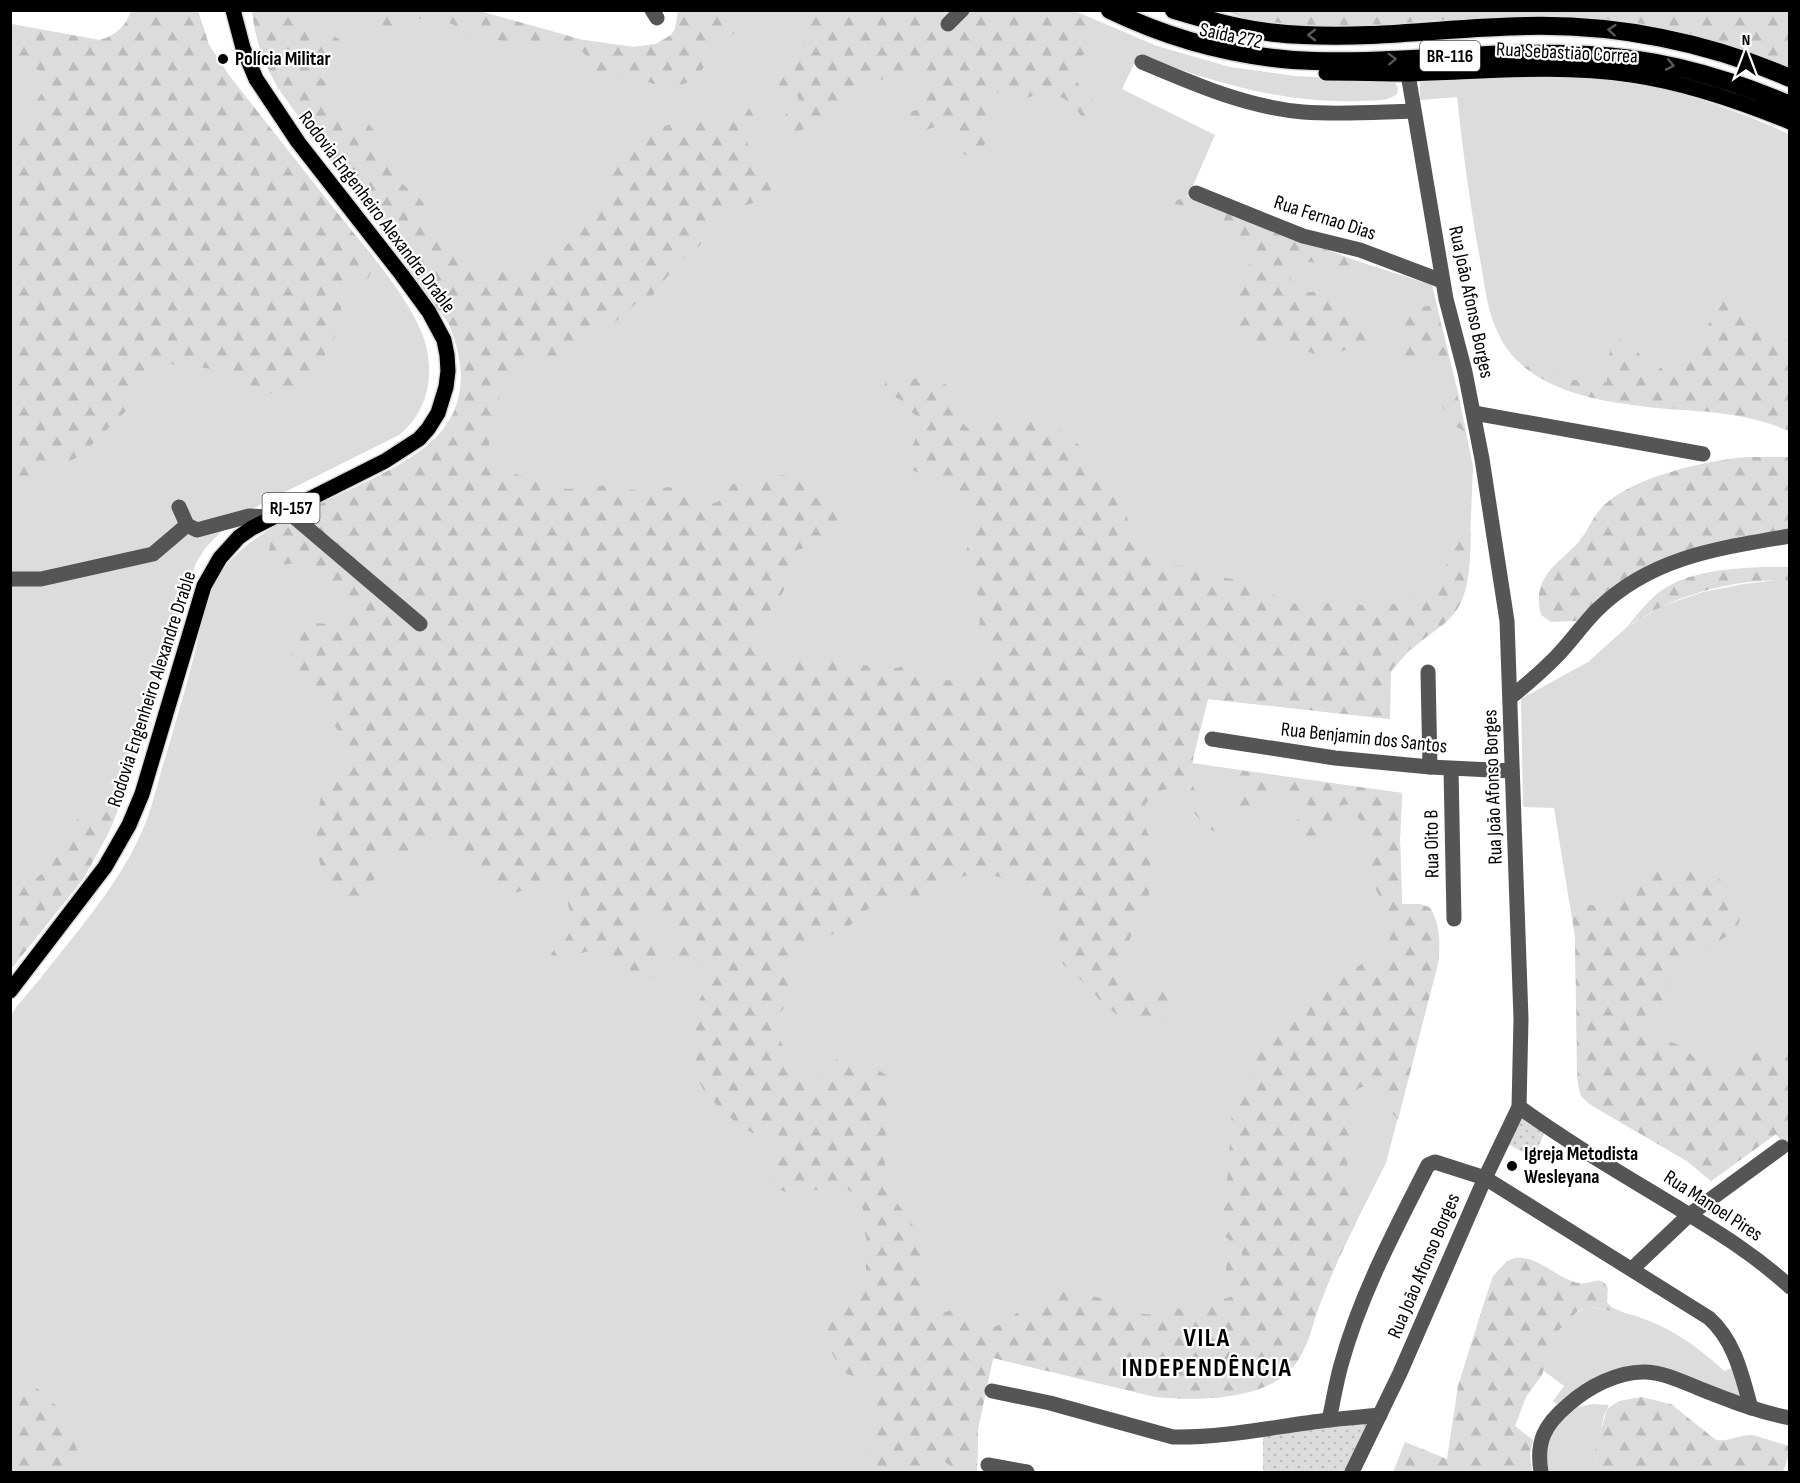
<svg xmlns="http://www.w3.org/2000/svg" width="1800" height="1483" viewBox="0 0 1800 1483" font-family="'Sofia Sans Condensed',sans-serif">
	<style>
		.green { fill: #dcdcdc }
		.forest { fill: url(#forest-firs) }
		.park { fill: url(#park-dots) }
		.lines { fill: none; stroke-linecap: round; stroke-linejoin: round }
		.major-casing { stroke: #dbdbdb; stroke-width: 18 }
		.highway-casing { stroke: #dbdbdb; stroke-width: 21 }
		.minor { stroke: #555; stroke-width: 15 }
		.major { stroke: #000; stroke-width: 15 }
		.highway { stroke: #000; stroke-width: 18 }
		.oneway { stroke: #595959 }
		.poi-dot { fill: #000; stroke: #fff; stroke-width: 2 }
		.labels { text-anchor: middle; dominant-baseline: central; stroke-width: 4.5; stroke-linejoin: round; paint-order: stroke }
		.shield { fill: #fff; stroke: #4c4c4c; stroke-width: 1.5 }
		.shield-label { font-size: 18px; font-weight: bold; fill: #000 }
		.street-label { font-size: 20px; fill: #000; stroke: #fff }
		.poi-label { font-size: 20px; font-weight: bold; fill: #000; stroke: #fff; text-anchor: start }
		.district-label { font-size: 26px; font-weight: bold; letter-spacing: 1.5px; fill: #000; stroke: #fff }
	</style>
	<defs>
		<pattern id="forest-firs" width="22" height="20" patternUnits="userSpaceOnUse" patternTransform="scale(1.5)"><rect width="22" height="20" fill="#dcdcdc"/><path d="M5 1l3.5 6h-7zM16 11l3.5 6h-7z" fill="#bbb"/></pattern>
		<pattern id="park-dots" width="8" height="8" patternUnits="userSpaceOnUse" patternTransform="scale(1.5)"><rect width="8" height="8" fill="#dcdcdc"/><path d="M2 2h.1M6 6h.1" fill="none" stroke="#bbb" stroke-width="1.8" stroke-linecap="round"/></pattern>
	</defs>
	<rect width="100%" height="100%" fill="#fff"/>
	<g class="green">
		<path d="M131,11H198L209,45L228,74C266,127 309,177 349,227C374,258 410,300 423,336C436,372 429,411 399,435L261,504L231,522L206,547L196,563L188,587L123,797L109,832L83,879L11,969V24L99,40C115,37 126,26 131,11Z"/>
		<path d="M252,11H479L583,40L633,47L656,44L671,35L675,29L678,11H1075L1157,46L1230,67L1295,76L1394,81L1398,88L1397,94C1387,102 1373,100 1361,101C1285,104 1209,82 1139,54L1122,89L1215,135L1188,197L1326,251L1432,285L1458,393L1473,467L1469,564L1466,586L1457,609L1448,619L1407,653L1391,672L1390,719L1208,699L1192,763L1402,793L1400,839L1402,904L1429,906C1441,923 1441,948 1437,967L1386,1163L1342,1250L1318,1308L1308,1341L1295,1364L1273,1382L1247,1392L1217,1398L1156,1397L993,1358L978,1429L977,1472H11C11,1361 11,1249 11,1137C11,1108 11,1079 11,1050C11,1040 8,1026 11,1017C13,1008 37,984 43,975C82,925 124,879 147,819C153,803 157,785 162,768C174,729 185,691 195,652C201,629 204,603 216,581C273,476 517,491 449,324L278,88C263,60 256,42 252,11Z"/>
		<path d="M1528,72C1558,75 1589,76 1619,81C1677,89 1737,110 1789,134V431C1744,409 1696,413 1647,407C1604,401 1553,394 1520,363C1507,352 1499,337 1493,321C1486,302 1484,280 1480,259C1470,205 1463,152 1457,97L1420,100V76Z"/>
		<path d="M1778,580L1789,581V1150L1776,1134L1711,1181L1687,1161L1594,1107L1581,1096L1577,1077L1575,937L1554,808L1523,807L1521,699L1588,662L1627,627L1662,606L1703,592L1743,584Z"/>
		<path d="M1609,1305C1620,1313 1632,1314 1644,1319C1673,1329 1702,1350 1724,1371L1735,1367L1744,1400L1659,1368L1560,1406L1553,1401L1564,1386L1544,1371L1550,1339L1571,1315L1588,1307L1614,1311Z"/>
		<path d="M1593,1404L1609,1405L1604,1415L1599,1440L1594,1454L1597,1464L1604,1472H1545L1548,1432L1578,1407Z"/>
	</g>
	<g class="forest">
		<path d="M131,11H198L209,45L228,74L376,262L369,277L360,283L350,286L342,296L340,321L335,337L310,382L284,393H259L248,390L227,375L210,369L190,365L166,364L154,369L143,378L127,410L96,440L84,454L49,471L11,483V139L24,132L37,100L50,82C45,66 24,67 11,67V24L99,40C115,37 126,26 131,11Z"/>
		<path d="M252,11H306L305,24L323,30L339,39C339,61 332,64 313,71L329,85L333,110L351,121L370,125C382,141 387,161 397,178C404,188 417,192 423,203C434,220 440,244 455,258C485,284 543,266 569,243C577,237 577,226 583,220C591,214 600,212 605,204C612,191 603,179 609,169C614,160 653,132 663,127C674,122 691,118 703,120C712,122 720,126 729,128L730,119L748,107L756,119L746,138L751,154L769,165L772,170L773,183L769,194L762,200L734,209L728,214L699,246L677,264L653,295L634,305L613,324L587,330L567,359L536,361L525,366L500,395L492,420L489,443L490,454L498,467L515,474L532,478L549,486L568,489L608,485L639,491L670,487L687,498L706,505L718,502L725,490L745,476L783,475L795,477L813,497L842,505L845,511L842,534L795,551C791,558 794,562 793,570C791,580 772,613 763,619C761,621 758,622 755,623L767,653L789,658L849,661L875,668L892,669L905,666L911,668L922,678L939,682L965,677L980,672L990,665L995,657V640L990,647L983,640L979,630L981,603L968,572L966,556L972,520L971,510L967,501L942,481L903,467C903,458 907,455 911,448C917,439 919,427 918,417L906,408L901,400L884,392V386L886,381C899,377 941,377 950,388C961,403 952,416 973,433L985,432L996,423L1019,416H1029L1066,433L1080,446L1093,470L1113,489L1121,503L1136,540L1145,554L1153,561L1161,564L1189,566L1198,568L1215,576L1248,582L1291,603L1306,605L1339,602L1362,605L1393,604L1422,592L1439,580L1447,564L1448,557L1444,546L1446,539L1449,535L1454,533L1471,531C1470,556 1471,586 1458,608C1443,633 1401,646 1391,672C1387,684 1390,707 1390,719L1208,699C1202,724 1184,769 1196,794C1198,799 1202,801 1205,804C1209,809 1217,827 1218,833L1207,828L1189,807L1183,792C1178,791 1174,789 1169,789C1155,789 1141,804 1143,818C1144,829 1151,838 1155,849L1151,858L1149,894L1142,915L1133,930L1129,942L1123,954L1112,964C1111,980 1131,994 1146,993C1155,992 1162,987 1170,987L1173,991C1172,999 1172,1011 1167,1018C1163,1024 1157,1025 1151,1025C1117,1026 1098,996 1076,975C1072,971 1065,967 1062,963C1051,948 1067,933 1059,918C1038,903 1016,879 991,875C953,870 953,888 923,895C908,899 895,894 879,902C864,909 855,925 840,932C826,938 810,934 798,947C788,957 799,977 796,991C794,1005 776,1009 775,1023C775,1035 782,1043 787,1053C795,1068 805,1081 825,1074C834,1070 833,1057 843,1055C849,1054 883,1071 887,1076C890,1079 892,1085 892,1089C893,1103 888,1116 886,1129C885,1142 884,1157 885,1170C889,1205 915,1217 922,1246C926,1263 916,1290 923,1305C930,1316 947,1313 956,1308L972,1320L994,1327L1009,1320L1022,1308L1055,1305L1063,1292L1084,1301L1091,1296C1116,1300 1129,1317 1159,1314C1166,1314 1174,1310 1182,1308C1188,1308 1194,1309 1201,1308C1216,1305 1224,1296 1241,1295L1243,1288L1230,1282L1225,1277L1227,1263L1242,1255V1250L1222,1234L1220,1226L1228,1173L1232,1110L1236,1096L1249,1077L1253,1056L1260,1047L1265,1044L1274,1027L1333,982L1368,960H1376L1385,955L1392,931L1391,922L1375,887L1372,875L1371,855L1373,840L1372,834L1354,813L1351,804L1342,805L1340,828L1336,833C1325,836 1295,839 1287,832V828C1298,816 1301,820 1317,818C1311,813 1310,807 1306,801C1298,789 1271,796 1258,798L1250,813C1240,815 1232,816 1228,806L1232,799L1240,796C1236,787 1238,779 1235,770L1402,793L1400,839L1402,904H1421L1431,909L1438,936L1439,959L1398,1120L1387,1107V1096C1379,1083 1370,1084 1357,1089C1348,1107 1345,1185 1350,1205C1351,1211 1354,1217 1356,1223C1342,1251 1329,1279 1319,1307C1311,1327 1308,1348 1294,1366C1266,1401 1196,1401 1156,1397L993,1358L978,1429L977,1472C973,1472 966,1474 961,1472C950,1470 945,1454 928,1461L925,1472H856L875,1442L870,1416L877,1398L875,1391L865,1381L845,1373L819,1334C820,1313 835,1327 843,1314C845,1311 846,1304 847,1300C851,1298 856,1297 860,1295C869,1289 866,1273 866,1264C866,1256 867,1248 867,1241C866,1236 864,1232 864,1227C863,1221 865,1215 863,1209C848,1161 795,1213 770,1182C773,1167 790,1154 781,1140C773,1138 765,1138 758,1135C742,1131 706,1098 700,1083C694,1068 695,1049 695,1033C695,1019 694,1004 704,993H718L706,977V968L703,963L672,956L671,947L679,941L682,935L678,924L655,904L639,908C633,924 662,948 658,973C640,991 625,960 608,953C588,943 573,963 553,958L551,954C555,947 561,946 565,940C579,923 567,895 554,882C538,881 528,890 514,893C486,899 469,856 456,838L435,839L409,854L393,851L378,857C373,886 375,901 341,897C317,870 314,852 318,817C319,810 319,801 322,795C330,779 348,767 344,747C338,711 282,681 293,639C299,615 331,625 349,628C349,623 350,618 349,614C344,601 308,571 296,563L272,566C264,549 273,540 279,523C307,510 335,497 362,484C437,448 485,414 449,324L278,88C263,60 256,42 252,11Z"/>
		<path d="M345,11H479L583,40L633,47L656,44L671,35L675,29L678,11H747C745,33 733,30 719,44C710,53 706,65 699,74C687,89 663,87 647,82C639,81 632,76 624,77C608,77 603,90 587,73L586,56L583,52L573,48L534,46L479,37L452,24L433,18L415,19L399,26H385L371,18L350,15Z"/>
		<path d="M809,11H1075C1088,16 1095,33 1089,47C1084,57 1072,63 1075,76C1079,90 1089,96 1099,106V111L1095,116L1083,119C1073,102 1057,90 1036,95C1030,96 1024,100 1018,99C1009,98 1004,92 995,93L990,98L991,107L987,118V133L981,161C951,153 961,144 947,125C932,123 919,142 904,123L906,114L924,107C928,98 925,92 925,82C925,74 929,67 927,58L895,77L878,80L864,91L843,99L828,114L810,126L799,131L793,140C784,135 784,124 785,115L797,105L799,100L797,95L780,90L779,85C793,58 809,43 809,11Z"/>
		<path d="M1225,11H1789V72C1728,53 1666,30 1602,21C1590,19 1578,17 1566,16C1452,13 1334,56 1225,11Z"/>
		<path d="M1187,197L1360,262C1338,274 1314,256 1291,264L1290,270L1292,292C1300,295 1308,291 1316,292C1343,295 1363,314 1377,336L1372,345C1365,346 1359,346 1353,347C1344,349 1337,355 1327,356C1317,356 1306,350 1296,348C1272,343 1236,355 1233,318C1233,308 1234,296 1239,287C1242,280 1249,274 1249,266C1249,243 1228,239 1215,225C1210,220 1206,214 1198,210C1189,205 1178,205 1167,203Z"/>
		<path d="M1724,295L1729,296L1756,326L1771,336L1789,341V431C1706,394 1601,425 1524,367C1530,366 1537,364 1543,365C1554,366 1561,378 1573,380C1584,381 1595,379 1607,382C1606,371 1609,349 1614,339L1618,338L1639,353L1649,384L1660,368L1692,355Z"/>
		<path d="M1436,304L1466,432L1453,425L1449,413L1441,407L1443,398L1450,386L1449,378L1440,374L1436,365L1422,359L1407,361L1402,358L1406,344L1402,326L1407,314L1414,309Z"/>
		<path d="M1746,457H1789V532L1703,546L1668,557L1576,621L1551,622L1541,615C1532,580 1553,567 1575,546C1587,534 1592,517 1604,505C1636,476 1705,461 1746,457Z"/>
		<path d="M1761,567H1789V581C1749,578 1700,589 1663,606C1650,612 1638,620 1627,627C1637,615 1646,603 1658,593C1687,571 1727,569 1761,567Z"/>
		<path d="M125,791L109,832L83,879L11,969V841C21,862 10,868 17,885L29,883L50,868L81,813L102,804L117,793Z"/>
		<path d="M1668,867C1698,867 1724,871 1736,902C1739,909 1742,917 1738,924C1733,934 1723,939 1713,944C1682,960 1669,974 1663,1009C1652,1016 1647,1025 1654,1037L1683,1046L1697,1061L1715,1066L1728,1065L1764,1050L1789,1045V1150L1776,1134L1711,1181L1687,1161L1588,1103L1581,1096L1578,1085L1575,937L1571,905H1598L1615,900L1644,878Z"/>
		<path d="M1515,1258C1539,1256 1556,1278 1578,1283C1590,1286 1599,1273 1608,1288L1607,1302L1615,1312C1593,1307 1583,1302 1567,1322C1562,1328 1555,1332 1550,1339V1351L1542,1375L1526,1397L1515,1426L1533,1440L1530,1453L1532,1472H1393L1405,1442L1447,1459L1458,1386L1483,1306L1493,1276L1507,1261Z"/>
		<path d="M11,1374C68,1400 63,1422 87,1472H11Z"/>
		<path d="M1641,1397L1671,1404L1716,1440C1729,1442 1740,1434 1753,1435L1789,1446V1455L1783,1472H1604L1597,1464L1594,1454L1607,1409L1619,1401Z"/>
	</g>
	<g class="park">
		<path d="M1522,1115L1545,1131L1534,1158L1508,1144Z"/>
		<path d="M1370,1419L1345,1472H1263V1434Z"/>
	</g>
	<g class="lines">
		<g class="major-casing">
			<g id="major">
				<path d="M1326,73C1354,73 1381,74 1409,74C1483,72 1558,64 1632,75C1686,83 1739,101 1790,122"/>
				<path d="M10,991L105,867L129,825L142,794L204,586L220,558L239,537L252,528L385,461L419,439L428,429L438,413L446,387L448,371L447,355L444,340L429,312L402,275L298,142L256,79L243,48L233,10"/>
			</g>
		</g>
		<g class="highway-casing">
			<g id="highway">
				<path d="M1110,10C1168,38 1229,55 1293,60C1391,66 1490,49 1588,55C1658,58 1725,77 1790,105"/>
				<path d="M1174,10C1217,23 1259,34 1304,35C1378,39 1453,27 1527,26C1616,24 1708,42 1790,78"/>
			</g>
		</g>
		<g class="minor">
			<path d="M652,10L657,18"/>
			<path d="M948,24L962,10"/>
			<path d="M1142,62C1194,84 1246,107 1303,112C1340,115 1377,112 1413,111"/>
			<path d="M1196,193L1303,236L1360,250L1442,281"/>
			<path d="M1474,413L1703,454"/>
			<path d="M179,507L187,525L197,530L249,516L272,517"/>
			<path d="M286,510L420,624"/>
			<path d="M10,579H41L153,554L187,525"/>
			<path d="M1428,672L1430,767"/>
			<path d="M1511,697C1526,685 1541,672 1555,658C1570,643 1582,625 1597,610C1651,557 1719,548 1790,536"/>
			<path d="M1212,739L1335,758L1430,767L1512,771"/>
			<path d="M1451,769L1454,919"/>
			<path d="M1519,1107C1570,1144 1624,1175 1678,1208C1719,1233 1754,1254 1790,1287"/>
			<path d="M1632,1269L1689,1215L1782,1147"/>
			<path d="M992,1391L1050,1403L1173,1437C1225,1438 1277,1426 1329,1420C1346,1418 1363,1417 1380,1415"/>
			<path d="M1329,1420C1333,1402 1336,1383 1341,1365C1360,1295 1395,1230 1428,1165L1435,1162L1485,1178L1709,1318C1735,1341 1742,1376 1751,1408"/>
			<path d="M988,1465L1027,1472"/>
			<path d="M1352,1472L1400,1373L1485,1178L1519,1107L1521,1019L1507,621L1482,459L1465,372L1446,299L1408,74"/>
			<path d="M1541,1472C1536,1442 1544,1425 1568,1405C1588,1387 1618,1371 1646,1372C1666,1373 1685,1383 1703,1390C1731,1401 1759,1412 1790,1418"/>
		</g>
		<use href="#major" class="major"/>
		<use href="#highway" class="highway"/>
	</g>
	<defs><path id="oneway-chevron" d="M-2-3.5L2.5 0L-2 3.5" fill="none" stroke-width="1.6" stroke-linecap="round" stroke-linejoin="round" transform="scale(1.5)"/></defs>
	<g class="oneway">
		<use href="#oneway-chevron" transform="translate(1612 30) rotate(-175)"/>
		<use href="#oneway-chevron" transform="translate(1312 35) rotate(-180)"/>
		<use href="#oneway-chevron" transform="translate(1392 59) rotate(-2)"/>
		<use href="#oneway-chevron" transform="translate(1670 65) rotate(11)"/>
	</g>
	<g class="poi-dot">
		<circle cx="223" cy="59" r="6"/>
		<circle cx="1512" cy="1166" r="6"/>
	</g>
	<g class="labels">
		<g class="shield">
			<rect x="1420" y="41" width="60" height="30" rx="4.5"/>
			<rect x="262.5" y="493" width="57" height="30" rx="4.5"/>
		</g>
		<g class="shield-label">
			<text x="1450" y="56">BR-116</text>
			<text x="291" y="508">RJ-157</text>
		</g>
		<g class="street-label">
			<text transform="translate(1231 36) rotate(12)">Saída 272</text>
			<text transform="translate(1567 53) rotate(3)">Rua Sebastião Correa</text>
			<text transform="translate(377 212) rotate(53)">Rodovia Engenheiro Alexandre Drable</text>
			<text transform="translate(1325 218) rotate(18)">Rua Fernao Dias</text>
			<text transform="translate(1471 302) rotate(78)">Rua João Afonso Borges</text>
			<text transform="translate(152 689) rotate(-72)">Rodovia Engenheiro Alexandre Drable</text>
			<text transform="translate(1364 738) rotate(6)">Rua Benjamin dos Santos</text>
			<text transform="translate(1493 787) rotate(-92)">Rua João Afonso Borges</text>
			<text transform="translate(1432 844) rotate(-91)">Rua Oito B</text>
			<text transform="translate(1713 1206) rotate(33)">Rua Manoel Pires</text>
			<text transform="translate(1424 1266) rotate(-67)">Rua João Afonso Borges</text>
		</g>
		<g class="poi-label">
			<text x="235" y="59">Polícia Militar</text>
			<text x="1524" y="1154">Igreja Metodista<tspan x="1524" dy="23">Wesleyana</tspan></text>
		</g>
		<g class="district-label">
			<text x="1207" y="1338">VILA<tspan x="1207" dy="30">INDEPENDÊNCIA</tspan></text>
		</g>
	</g>
	<rect width="1800" height="1483" fill="none" stroke="#000000" stroke-width="24"/>
	<g transform="translate(1746 54)" stroke="#ffffff" stroke-width="4.5" paint-order="stroke">
	<path d="M0-4.5L10 22L0 15L-10 22Z" fill="#000000"/>
	<text y="-9" font-size="16" font-weight="bold" text-anchor="middle" fill="#000000">N</text>
	</g>
</svg>
